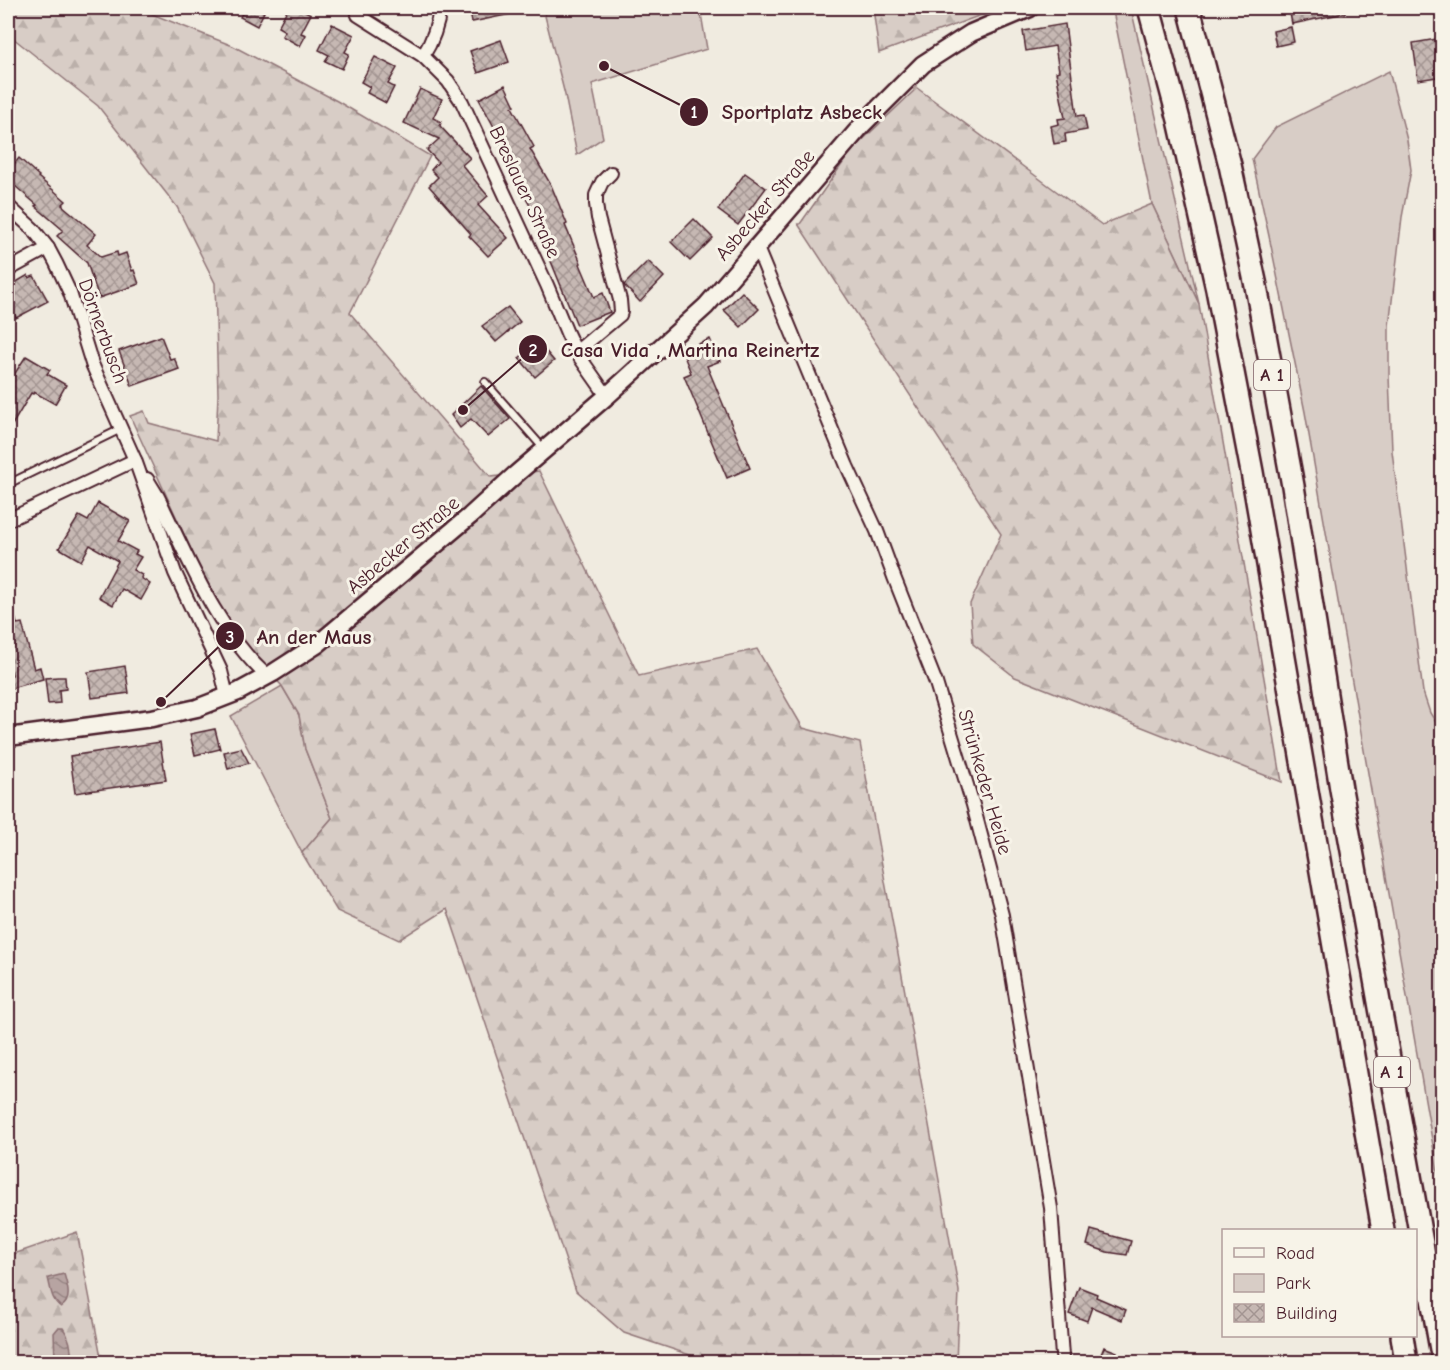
<svg xmlns="http://www.w3.org/2000/svg" width="1450" height="1370" viewBox="0 0 1450 1370" font-family="'Comic Neue',sans-serif">
	<style>
		.green { fill: #d8cdc6; stroke: #917678; stroke-width: 1.5 }
		.forest { fill: url(#forest-firs); stroke: #917678; stroke-width: 1.5 }
		.water { fill: url(#water-waves); stroke: #8b6f72; stroke-width: 1.5 }
		.building { fill: url(#building-cross-hatch); stroke: #4a1f2b; stroke-width: 1.5 }
		.lines { fill: none; stroke-linecap: round; stroke-linejoin: round }
		.lane-casing { stroke: #4a1f2b; stroke-width: 10 }
		.street-casing { stroke: #4a1f2b; stroke-width: 16 }
		.secondary-casing { stroke: #4a1f2b; stroke-width: 21 }
		.highway-casing { stroke: #4a1f2b; stroke-width: 26 }
		.lane { stroke: #f7f3e8; stroke-width: 6 }
		.street { stroke: #f7f3e8; stroke-width: 12 }
		.secondary { stroke: #f7f3e8; stroke-width: 16 }
		.highway { stroke: #f7f3e8; stroke-width: 21 }
		.labels { text-anchor: middle; dominant-baseline: central; stroke-width: 6; stroke-linejoin: round; paint-order: stroke }
		.shield { fill: #f7f3e8; stroke: #7e5f64; stroke-width: 1.5 }
		.shield-label { font-size: 18px; font-weight: bold; fill: #4a1f2b }
		.street-label { font-size: 20px; fill: #4a1f2b; stroke: #f7f3e8 }
		.leader { fill: none; stroke: #4a1f2b; stroke-width: 2 }
		.callout-dot { fill: #4a1f2b; stroke: #f7f3e8; stroke-width: 2 }
		.mark-label { font-size: 18px; text-anchor: middle; font-weight: bold; fill: #fff }
		.callout-label { font-size: 21px; text-anchor: middle; font-weight: bold; fill: #4a1f2b; stroke: #f7f3e8; stroke-width: 6; stroke-linejoin: round; paint-order: stroke }
	</style>
	<defs>
		<pattern id="forest-firs" width="22" height="20" patternUnits="userSpaceOnUse" patternTransform="scale(1.5)"><rect width="22" height="20" fill="#d8cdc6"/><path d="M5 1l3.5 6h-7zM16 11l3.5 6h-7z" fill="#bbb0aa"/></pattern>
		<pattern id="water-waves" width="16" height="10" patternUnits="userSpaceOnUse" patternTransform="scale(1.5)"><rect width="16" height="10" fill="#b7a4a2"/><path d="M0 5q4-4 8 0t8 0" fill="none" stroke="#978584"/></pattern>
		<pattern id="building-cross-hatch" width="8" height="8" patternUnits="userSpaceOnUse" patternTransform="scale(1.5)"><rect width="8" height="8" fill="#c6b8b3"/><path d="M0 0l8 8M0 8l8-8" fill="none" stroke="#a39592"/></pattern>
	</defs>
	<rect width="100%" height="100%" fill="#f0ebe0"/>
	<filter id="ink" filterUnits="userSpaceOnUse"><feTurbulence type="fractalNoise" baseFrequency=".0167" numOctaves="2"/><feDisplacementMap in="SourceGraphic" scale="12" xChannelSelector="R" yChannelSelector="G"/><feConvolveMatrix kernelMatrix="1 2 1 2 8 2 1 2 1" color-interpolation-filters="sRGB"/></filter>
	<g filter="url(#ink)">
		<g class="green">
			<path d="M543,8H700L707,49L592,84L603,138L577,155L565,95Z"/>
			<path d="M1119,8H1131L1199,304L1152,204L1113,11L1118,10Z"/>
			<path d="M1389,71L1407,140L1411,170L1402,217L1389,326V376L1392,451L1423,692L1430,713L1442,732V1197L1305,412L1269,236L1252,159L1276,127Z"/>
			<path d="M282,686L299,715L305,749L332,818L302,853L231,716Z"/>
		</g>
		<g class="forest">
			<path d="M8,8H137L233,46L337,101L430,156L350,313L491,477L539,471L639,676L757,649L803,728L860,743L959,1291L956,1362H711L624,1333L576,1291L447,909L399,940L337,911L302,853L332,818L305,749L299,715L282,686L234,634L195,558L130,416L144,411L149,423L216,441L218,395L215,283L177,207L98,106L8,34Z"/>
			<path d="M873,8H1000L879,53Z"/>
			<path d="M917,88L1102,225L1152,204L1199,304L1282,782L1015,677L973,644L970,604L1001,534L798,224H800L852,150Z"/>
			<path d="M77,1232L102,1362H8V1256Z"/>
		</g>
		<g class="water">
			<path d="M64,1274C67,1285 73,1300 61,1307C51,1300 51,1289 48,1278Z"/>
			<path d="M58,1328H63C69,1336 72,1348 71,1358L66,1362H58L55,1359L54,1333Z"/>
		</g>
		<g class="building">
			<path d="M245,8H256L264,12L257,26L240,17Z"/>
			<path d="M288,8H299L311,14L301,33L306,35L300,46L282,36L285,31L278,27Z"/>
			<path d="M469,8H515L516,13L472,22Z"/>
			<path d="M1289,8H1344L1345,13L1292,24Z"/>
			<path d="M332,24L354,35L345,52L349,54L342,69L325,61L329,55L319,50Z"/>
			<path d="M1065,24L1077,116L1084,115L1087,130L1065,134L1066,142L1054,144L1051,126L1059,124L1058,119L1065,118L1056,72L1059,71L1055,46L1026,51L1023,31Z"/>
			<path d="M1291,27L1294,42L1276,46L1273,31Z"/>
			<path d="M1443,38V76L1418,80L1413,43Z"/>
			<path d="M501,40L509,62L478,73L470,51Z"/>
			<path d="M375,57L397,68L388,84L394,87L386,103L367,93L370,87L361,82Z"/>
			<path d="M505,85L515,106L512,107L534,147L530,149L551,185L567,224L565,225L581,263L580,264L594,297L603,293L610,312L577,325L532,215L535,214L515,180L519,178L498,139L500,138L479,99Z"/>
			<path d="M420,89L442,99L433,118L441,122L440,126L470,158L462,165L488,196L478,205L508,238L488,256L469,236L471,234L429,186L438,177L431,170L438,162L427,150L439,139L404,123Z"/>
			<path d="M8,157L15,163L19,158L39,176L38,177L66,201L62,205L96,234L87,245L101,257L117,252L118,256L126,253L132,271L134,270L139,284L99,298L87,263L57,236L63,230L35,206L37,205L8,180Z"/>
			<path d="M745,173L766,188L738,225L718,210Z"/>
			<path d="M694,219L713,238L690,261L671,242Z"/>
			<path d="M648,261L664,277L640,302L624,285Z"/>
			<path d="M28,275L29,278L34,276L48,301L16,318L8,303V287Z"/>
			<path d="M742,292L759,309L741,327L724,310Z"/>
			<path d="M508,307L520,322L496,342L482,326Z"/>
			<path d="M161,336L170,359L174,358L179,369L132,386L119,351Z"/>
			<path d="M710,339L720,361L707,366L750,468L727,478L684,376L691,373L682,351Z"/>
			<path d="M538,342L554,361L535,377L519,358Z"/>
			<path d="M26,356L50,370L47,374L66,385L55,404L34,392L33,394L31,393L8,432V384Z"/>
			<path d="M481,386L510,419L488,437L471,419L460,428L451,415Z"/>
			<path d="M98,503L130,521L118,541L137,551L135,554L141,557L133,570L142,575L141,578L150,584L141,600L122,589L113,605L99,597L118,561L90,545L81,561L59,548L79,516L88,521Z"/>
			<path d="M8,602H11L17,624L22,623L34,669L40,667L43,679L8,689V676L12,675L8,661Z"/>
			<path d="M125,666L129,693L92,698L88,672Z"/>
			<path d="M58,677H65L66,689L59,690L60,703L48,704L45,678Z"/>
			<path d="M215,729L220,749L195,755L190,734Z"/>
			<path d="M160,742L166,780L75,793L70,756Z"/>
			<path d="M241,748L249,763L228,769L224,752Z"/>
			<path d="M1091,1230L1131,1241L1127,1255L1107,1252L1087,1245Z"/>
			<path d="M1079,1287L1097,1294L1096,1297L1126,1310L1122,1320L1092,1307L1087,1321L1069,1314Z"/>
			<path d="M1104,1347L1117,1352L1113,1362H1098Z"/>
		</g>
		<g class="lines">
			<g class="lane-casing">
				<g id="lane">
					<path d="M485,382L544,449"/>
					<path d="M8,484L121,429"/>
				</g>
			</g>
			<g class="street-casing">
				<g id="street">
					<path d="M440,8C438,25 432,42 423,56L448,81L462,102L547,285L567,333L576,352L607,396"/>
					<path d="M358,15L423,56"/>
					<path d="M8,206L33,229L48,248L56,263L70,293L92,364L135,460L175,573L221,671L227,696"/>
					<path d="M757,248L847,466L877,531L894,577L936,683L973,805L1002,915L1051,1208L1062,1356"/>
					<path d="M8,270L48,248"/>
					<path d="M576,352L620,315L621,312L620,300L598,218L596,204V195L602,182L611,173"/>
					<path d="M147,479L158,497C188,558 216,630 267,676"/>
					<path d="M8,520L135,460"/>
				</g>
			</g>
			<g class="secondary-casing">
				<path id="secondary" d="M8,737L152,718L197,708L238,692L273,673L318,644L470,516L515,475L607,396L706,306L863,124L923,64L971,33L1030,8"/>
			</g>
			<g class="highway-casing">
				<g id="highway">
					<path d="M1149,8L1179,120L1217,289L1252,472L1383,1230"/>
					<path d="M1189,8L1230,165L1256,286L1293,486L1341,789L1442,1355"/>
					<path d="M1402,1336L1406,1362"/>
				</g>
			</g>
			<use href="#lane" class="lane"/>
			<use href="#street" class="street"/>
			<use href="#secondary" class="secondary"/>
			<use href="#highway" class="highway"/>
		</g>
	</g>
	<g class="labels">
		<g class="shield">
			<rect x="1254" y="360" width="36" height="30" rx="4.5"/>
			<rect x="1374" y="1057" width="36" height="30" rx="4.5"/>
		</g>
		<g class="shield-label">
			<text x="1272" y="375">A 1</text>
			<text x="1392" y="1072">A 1</text>
		</g>
		<g class="street-label">
			<text transform="translate(525 192) rotate(65)">Breslauer Straße</text>
			<text transform="translate(765 205) rotate(-49)">Asbecker Straße</text>
			<text transform="translate(103 331) rotate(70)">Dörnerbusch</text>
			<text transform="translate(403 545) rotate(-40)">Asbecker Straße</text>
			<text transform="translate(985 782) rotate(74)">Strünkeder Heide</text>
		</g>
	</g>
	<path class="leader" d="M604 66L694 112M463 410L533 349M161 702L230 636"/>
	<g class="callout-dot">
		<circle cx="604" cy="66" r="6"/>
		<circle cx="463" cy="410" r="6"/>
		<circle cx="161" cy="702" r="6"/>
		<circle cx="694" cy="112" r="15"/>
		<circle cx="533" cy="349" r="15"/>
		<circle cx="230" cy="636" r="15"/>
	</g>
	<g class="mark-label">
		<text x="694" y="118">1</text>
		<text x="533" y="356">2</text>
		<text x="230" y="643">3</text>
	</g>
	<g class="callout-label">
		<text x="802" y="119">Sportplatz Asbeck</text>
		<text x="690" y="357">Casa Vida , Martina Reinertz</text>
		<text x="314" y="644">An der Maus</text>
	</g>
	<rect width="1450" height="1370" fill="none" stroke="#f7f3e8" stroke-width="30"/>
	<rect x="15" y="15" width="1420" height="1340" fill="none" stroke="#4a1f2b" stroke-width="2" filter="url(#ink)"/>
	<rect x="1222" y="1229" width="195" height="108" fill="#f7f3e8" stroke="#b29e9c" stroke-width="1.5"/>
	<rect x="1234" y="1248" width="30" height="9" fill="#f7f3e8" stroke="#b29e9c" stroke-width="1.5"/>
	<text x="1276" y="1259" font-size="18" fill="#4a1f2b">Road</text>
	<rect x="1234" y="1274" width="30" height="18" fill="#d8cdc6" stroke="#b29e9c" stroke-width="1.5"/>
	<text x="1276" y="1289" font-size="18" fill="#4a1f2b">Park</text>
	<rect x="1234" y="1304" width="30" height="18" fill="url(#building-cross-hatch)" stroke="#b29e9c" stroke-width="1.5"/>
	<text x="1276" y="1319" font-size="18" fill="#4a1f2b">Building</text>
</svg>
